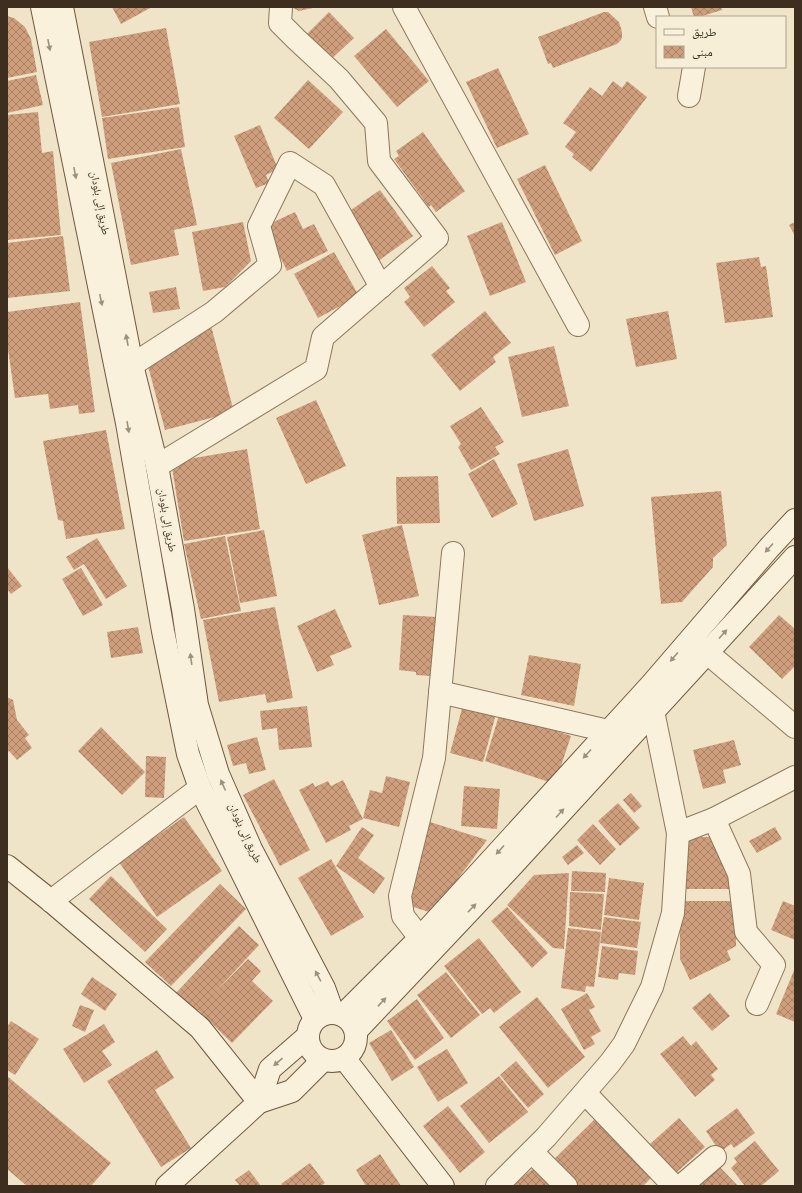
<svg xmlns="http://www.w3.org/2000/svg" width="802" height="1193" viewBox="0 0 802 1193" font-family="'Source Serif 4','Noto Naskh Arabic',serif">
	<style>
		.building { fill: url(#building-cross-hatch) }
		.lines { fill: none; stroke-linecap: round; stroke-linejoin: round }
		.street-casing { stroke: #8d765c; stroke-width: 24 }
		.secondary-casing { stroke: #6f573f; stroke-width: 24 }
		.street { stroke: #faf1dc; stroke-width: 22 }
		.secondary { stroke: #faf1dc; stroke-width: 22 }
		.oneway { fill: #9c907e }
		.labels { text-anchor: middle; dominant-baseline: central; stroke-width: 4; stroke-linejoin: round; paint-order: stroke }
		.street-label { font-size: 11px; fill: #3d2e20; stroke: #f7eed8 }
	</style>
	<defs>
		<pattern id="building-cross-hatch" width="8" height="8" patternUnits="userSpaceOnUse"><rect width="8" height="8" fill="#cf9f7d"/><path d="M0 0l8 8M0 8l8-8" fill="none" stroke="#a98266"/></pattern>
	</defs>
	<rect width="100%" height="100%" fill="#f0e4c8"/>
	<g class="building">
		<path d="M112,7H152L121,24Z"/>
		<path d="M291,7H313V8L299,11Z"/>
		<path d="M691,7H721L722,10L699,17H694Z"/>
		<path d="M329,12L354,38L327,63L303,38Z"/>
		<path d="M604,12H608L619,22L622,32V37L621,40L617,44L553,68L551,63L548,64L538,37Z"/>
		<path d="M7,16L14,18L25,27L31,39L37,72L7,78Z"/>
		<path d="M166,28L180,104L102,117L89,42Z"/>
		<path d="M386,29L429,81L397,107L354,56Z"/>
		<path d="M498,68L529,134L497,148L466,82Z"/>
		<path d="M36,75L43,105L7,113V81Z"/>
		<path d="M308,80L343,112L309,149L274,118Z"/>
		<path d="M613,81L622,88L627,81L647,97L591,172L572,157L574,154L565,147L576,132L563,123L590,87L602,96Z"/>
		<path d="M179,107L185,147L108,159L102,118Z"/>
		<path d="M38,112L42,153L53,151L61,235L7,240V115Z"/>
		<path d="M260,125L278,169L266,175L269,183L256,188L234,136Z"/>
		<path d="M423,132L465,191L436,212L431,205L429,207L394,159L399,156L396,151Z"/>
		<path d="M181,149L197,225L174,230L179,255L131,265L111,163Z"/>
		<path d="M545,165L582,241L555,255L517,179Z"/>
		<path d="M380,190L413,236L378,261L345,214Z"/>
		<path d="M295,212L303,229L314,224L328,251L287,271L265,226Z"/>
		<path d="M243,222L251,261L225,287L203,291L192,232Z"/>
		<path d="M502,222L526,282L490,296L467,236Z"/>
		<path d="M795,222V236L789,225Z"/>
		<path d="M63,236L70,291L7,298V243Z"/>
		<path d="M334,252L359,296L318,318L294,274Z"/>
		<path d="M759,257L761,267L766,266L773,317L725,323L716,263Z"/>
		<path d="M432,266L450,288L446,291L455,302L424,327L404,302L410,297L404,288Z"/>
		<path d="M176,287L180,309L153,313L149,292Z"/>
		<path d="M80,302L95,412L79,414L78,405L50,409L48,394L15,398L7,342V312Z"/>
		<path d="M485,311L511,343L493,357L496,362L460,391L431,355Z"/>
		<path d="M668,311L677,359L636,367L626,319Z"/>
		<path d="M210,322L234,412L165,430L148,366Z"/>
		<path d="M554,346L569,406L522,417L508,357Z"/>
		<path d="M316,400L346,466L306,484L276,418Z"/>
		<path d="M481,407L504,442L495,447L500,454L471,470L458,447L461,444L450,426Z"/>
		<path d="M106,430L125,529L66,539L63,521L58,520L43,441Z"/>
		<path d="M247,449L260,529L184,541L171,462Z"/>
		<path d="M568,449L584,506L534,521L517,464Z"/>
		<path d="M494,459L518,504L492,518L468,474Z"/>
		<path d="M438,476L440,523L397,524L396,477Z"/>
		<path d="M721,491L727,545L713,558V567L682,602L661,604L651,497Z"/>
		<path d="M402,525L419,596L379,605L362,535Z"/>
		<path d="M264,530L277,596L240,603L227,537Z"/>
		<path d="M225,536L241,611L201,619L184,544Z"/>
		<path d="M97,538L127,586L106,599L84,564L74,570L66,557Z"/>
		<path d="M7,567L22,586L11,594L7,589Z"/>
		<path d="M81,568L103,605L83,616L62,579Z"/>
		<path d="M275,607L293,698L267,703L265,694L219,702L203,620Z"/>
		<path d="M335,609L352,647L330,656L334,665L317,672L297,626Z"/>
		<path d="M403,615L436,617L431,676L416,675V672L399,670Z"/>
		<path d="M779,615L795,629V666L782,679L749,647Z"/>
		<path d="M138,627L143,653L111,658L107,632Z"/>
		<path d="M529,655L581,664L574,706L521,695Z"/>
		<path d="M7,697L13,700L17,720L29,735L25,738L32,748L17,760L9,751L7,752Z"/>
		<path d="M464,701L497,710L483,762L450,753Z"/>
		<path d="M307,706L312,747L279,750L277,728L262,730L260,711Z"/>
		<path d="M500,712L571,736L555,784L485,761Z"/>
		<path d="M101,727L145,772L122,795L78,751Z"/>
		<path d="M257,737L266,770L249,774L246,763L233,766L227,745Z"/>
		<path d="M734,740L741,765L723,770L726,783L703,789L693,750Z"/>
		<path d="M146,756L166,757L164,798L145,797Z"/>
		<path d="M386,776L410,782L399,827L363,818L370,790L382,793Z"/>
		<path d="M274,779L310,850L280,866L243,795Z"/>
		<path d="M343,780L363,819L349,826L351,830L326,843L299,790L313,783L315,787L328,781L331,786Z"/>
		<path d="M464,786L500,789L497,829L461,826Z"/>
		<path d="M631,793L642,806L634,813L623,800Z"/>
		<path d="M618,803L640,828L620,846L598,821Z"/>
		<path d="M184,817L222,871L157,917L119,862Z"/>
		<path d="M430,822L487,840L432,913L404,904Z"/>
		<path d="M593,824L616,849L600,865L577,840Z"/>
		<path d="M362,827L374,835L358,858L385,878L374,894L336,866Z"/>
		<path d="M775,827L782,839L757,853L749,841Z"/>
		<path d="M685,837H714L736,889H685Z"/>
		<path d="M577,845L584,853L568,865L562,857Z"/>
		<path d="M331,859L364,917L331,936L298,878Z"/>
		<path d="M572,871L606,873L605,892L571,891Z"/>
		<path d="M569,873L564,949L553,948L507,905L534,875Z"/>
		<path d="M111,876L167,929L145,952L89,899Z"/>
		<path d="M609,878L644,883L639,920L604,915Z"/>
		<path d="M220,884L246,909L171,986L145,962Z"/>
		<path d="M570,892L604,894L601,930L569,926Z"/>
		<path d="M680,901H736V946L727,951L731,960L690,980L680,959Z"/>
		<path d="M783,901L795,906V940L771,930Z"/>
		<path d="M507,907L548,953L532,968L491,921Z"/>
		<path d="M604,917L641,922L637,948L600,943Z"/>
		<path d="M239,926L259,945L211,997L248,959L261,971L252,981L273,1001L232,1043L198,1010L196,1013L175,994Z"/>
		<path d="M568,928L601,932L594,987L586,986L585,992L561,988Z"/>
		<path d="M479,938L521,992L494,1013L490,1008L482,1014L444,966Z"/>
		<path d="M602,946L638,951L635,975L619,973L618,980L598,977Z"/>
		<path d="M795,968V1022L776,1014Z"/>
		<path d="M446,972L480,1015L451,1038L417,995Z"/>
		<path d="M92,977L117,994L105,1011L81,994Z"/>
		<path d="M587,993L595,1007L589,1010L601,1031L591,1037L595,1044L584,1050L561,1009Z"/>
		<path d="M710,993L730,1016L712,1031L692,1008Z"/>
		<path d="M537,997L585,1057L548,1088L499,1027Z"/>
		<path d="M417,999L444,1038L415,1060L387,1021Z"/>
		<path d="M80,1005L94,1010L85,1032L72,1026Z"/>
		<path d="M11,1021L39,1039L15,1075L7,1070V1027Z"/>
		<path d="M104,1024L115,1042L102,1051L112,1065L84,1083L63,1049Z"/>
		<path d="M391,1030L414,1067L392,1081L369,1043Z"/>
		<path d="M683,1036L691,1046L696,1041L718,1069L711,1075L715,1080L695,1097L660,1054Z"/>
		<path d="M447,1049L468,1083L438,1102L417,1067Z"/>
		<path d="M157,1050L174,1078L155,1090L191,1148L161,1167L107,1081Z"/>
		<path d="M516,1061L544,1094L528,1108L500,1075Z"/>
		<path d="M7,1076L111,1163L91,1186H27L7,1169Z"/>
		<path d="M499,1076L528,1112L489,1143L460,1106Z"/>
		<path d="M448,1106L485,1152L460,1173L423,1126Z"/>
		<path d="M737,1108L755,1133L734,1148L731,1144L720,1152L706,1131Z"/>
		<path d="M598,1116L655,1174L643,1186H571L549,1164Z"/>
		<path d="M679,1118L705,1147L676,1173L650,1144Z"/>
		<path d="M755,1141L779,1171L761,1186H745L731,1168L737,1162L734,1158Z"/>
		<path d="M380,1154L401,1186H366L356,1170Z"/>
		<path d="M310,1163L325,1183L321,1186H283L281,1184Z"/>
		<path d="M716,1163L738,1186H693Z"/>
		<path d="M538,1165L555,1186H511Z"/>
		<path d="M249,1170L261,1186H240L235,1180Z"/>
	</g>
	<g class="lines">
		<g class="street-casing">
			<g id="street">
				<path d="M404,7L578,325"/>
				<path d="M655,7L658,17"/>
				<path d="M689,96L694,67"/>
				<path d="M132,365L214,312L270,265L259,226L290,163L324,185L381,287"/>
				<path d="M157,466L316,369L323,337L437,238L379,161L376,123L339,79L296,39L280,23L281,7"/>
				<path d="M692,640L795,727"/>
				<path d="M440,692L608,731"/>
				<path d="M653,711L678,833L714,819L795,777"/>
				<path d="M714,819L739,874L746,932L774,965L757,1004"/>
				<path d="M51,901L200,788"/>
				<path d="M420,938L403,916L400,896L434,758L453,553"/>
				<path d="M585,1093L674,1186"/>
				<path d="M532,1152L566,1186"/>
				<path d="M497,1186L546,1137L610,1063L624,1044L652,987L673,913L678,833"/>
				<path d="M681,1186L715,1157"/>
			</g>
		</g>
		<g class="secondary-casing">
			<g id="secondary">
				<path d="M42,7L127,423L163,631L188,754L200,788L315,1019"/>
				<path d="M62,7L132,365L157,466L183,609L197,705L218,774L251,849L324,988L333,1013"/>
				<path d="M7,866L51,901L200,1028L259,1102"/>
				<circle cx="332" cy="1037" r="24"/>
				<path d="M343,1015L420,938L651,685L769,548L795,520"/>
				<path d="M356,1031L509,869L795,557"/>
				<path d="M344,1058L443,1186"/>
				<path d="M259,1102L270,1069L308,1036"/>
				<path d="M167,1186L259,1102L292,1091L323,1060"/>
			</g>
		</g>
		<use href="#street" class="street"/>
		<use href="#secondary" class="secondary"/>
	</g>
	<defs><path id="oneway-solid" d="M-6-.8H1V-3.2L6.5 0L1 3.2V.8H-6Z"/></defs>
	<g class="oneway">
		<use href="#oneway-solid" transform="translate(49 45) rotate(79)"/>
		<use href="#oneway-solid" transform="translate(75 173) rotate(79)"/>
		<use href="#oneway-solid" transform="translate(101 300) rotate(78)"/>
		<use href="#oneway-solid" transform="translate(127 340) rotate(-101)"/>
		<use href="#oneway-solid" transform="translate(128 427) rotate(80)"/>
		<use href="#oneway-solid" transform="translate(769 548) rotate(132)"/>
		<use href="#oneway-solid" transform="translate(723 634) rotate(-48)"/>
		<use href="#oneway-solid" transform="translate(674 657) rotate(130)"/>
		<use href="#oneway-solid" transform="translate(191 659) rotate(-98)"/>
		<use href="#oneway-solid" transform="translate(587 754) rotate(132)"/>
		<use href="#oneway-solid" transform="translate(223 785) rotate(-114)"/>
		<use href="#oneway-solid" transform="translate(560 813) rotate(-48)"/>
		<use href="#oneway-solid" transform="translate(500 850) rotate(132)"/>
		<use href="#oneway-solid" transform="translate(472 908) rotate(-46)"/>
		<use href="#oneway-solid" transform="translate(318 976) rotate(-118)"/>
		<use href="#oneway-solid" transform="translate(382 1002) rotate(-47)"/>
		<use href="#oneway-solid" transform="translate(278 1062) rotate(139)"/>
	</g>
	<g class="labels">
		<g class="street-label">
			<text transform="translate(100 203) rotate(79)">طريق إلى بلودان</text>
			<text transform="translate(167 520) rotate(80)">طريق إلى بلودان</text>
			<text transform="translate(245 833) rotate(65)">طريق إلى بلودان</text>
		</g>
	</g>
	<rect width="802" height="1193" fill="none" stroke="#3d2e20" stroke-width="16"/>
	<rect x="656" y="16" width="130" height="52" fill="#f7eed8" stroke="#ada18e"/>
	<rect x="664" y="29" width="20" height="6" fill="#faf1dc" stroke="#ada18e"/>
	<text x="692" y="36" font-size="12" fill="#3d2e20">طريق</text>
	<rect x="664" y="46" width="20" height="12" fill="url(#building-cross-hatch)" stroke="#ada18e"/>
	<text x="692" y="56" font-size="12" fill="#3d2e20">مبنى</text>
</svg>
